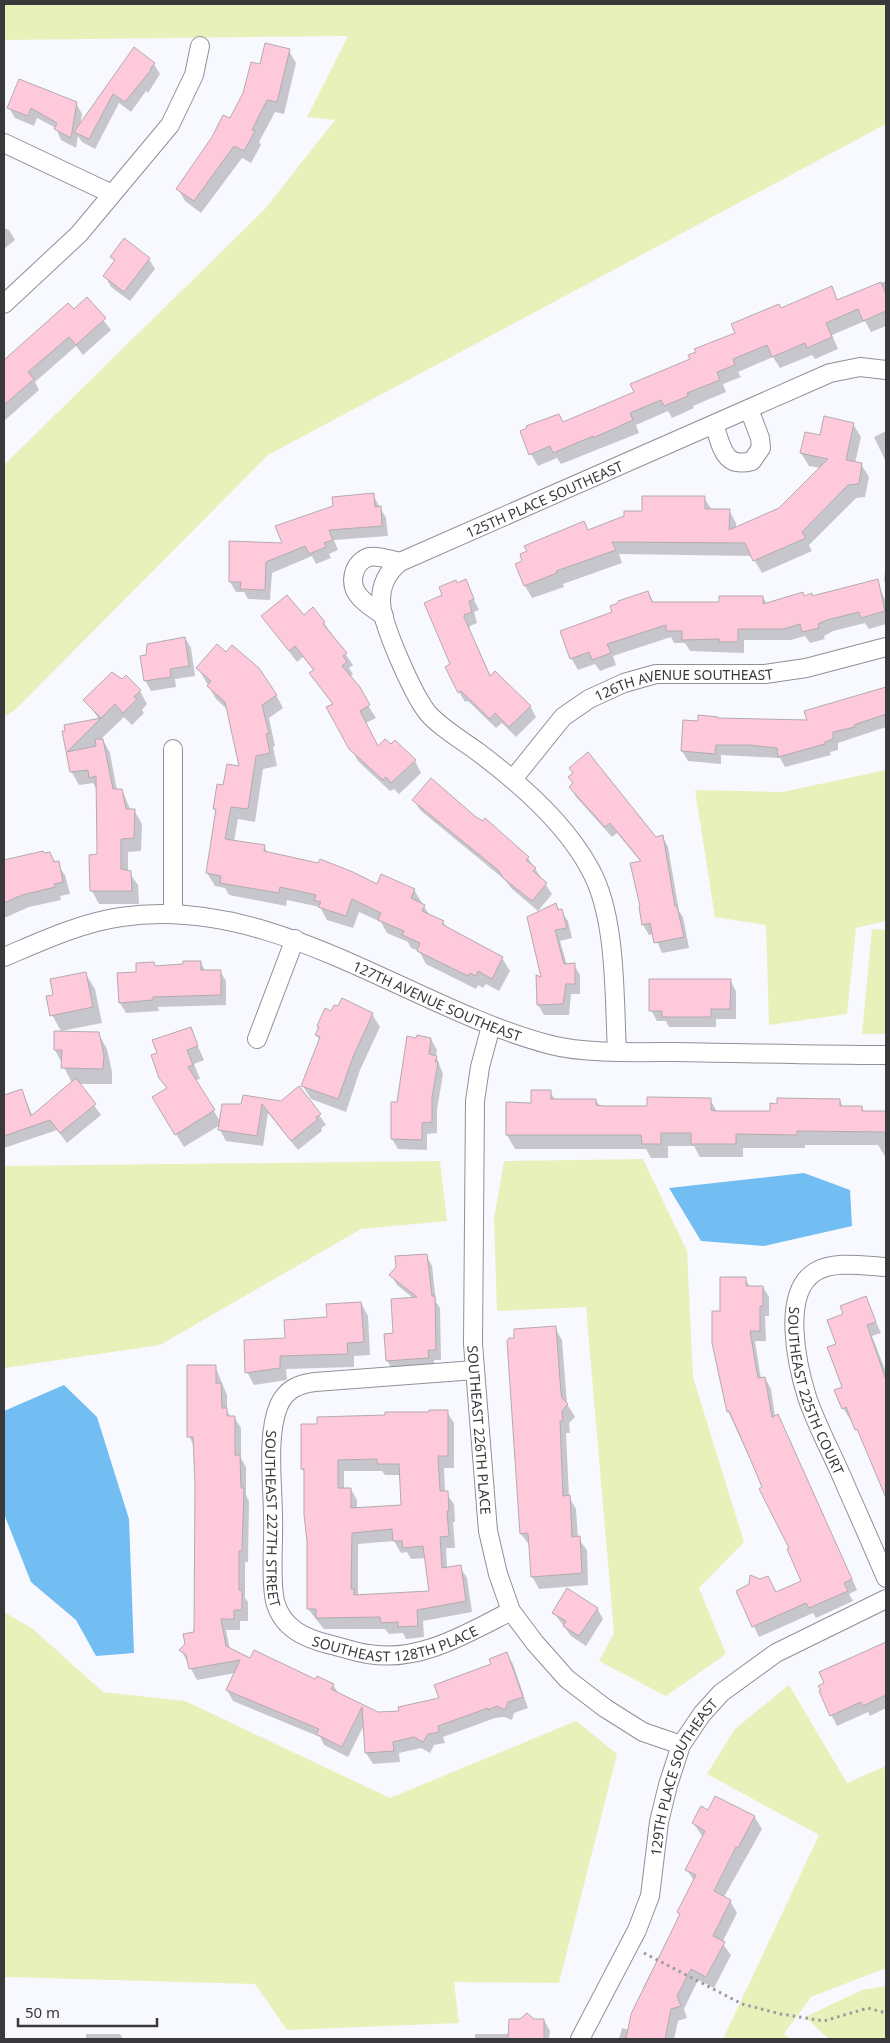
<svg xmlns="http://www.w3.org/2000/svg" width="890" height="2043" viewBox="0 0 890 2043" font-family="'Noto Sans',sans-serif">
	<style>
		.green { fill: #e8f1ba }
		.water { fill: #72bdf2 }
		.shadow { fill: #0003; fill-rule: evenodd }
		.building { fill: #fec9db; stroke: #b4abae; fill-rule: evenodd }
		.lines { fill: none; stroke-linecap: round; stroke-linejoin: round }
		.minor-casing { stroke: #909198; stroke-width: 20 }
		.path { stroke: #9a9a9f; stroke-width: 3; stroke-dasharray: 2.5 4; stroke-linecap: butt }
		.minor { stroke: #fff; stroke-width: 18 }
		.labels { text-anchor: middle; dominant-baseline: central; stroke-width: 4.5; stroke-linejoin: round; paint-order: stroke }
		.street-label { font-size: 14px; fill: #39393c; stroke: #f8f8ff }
	</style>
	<rect width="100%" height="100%" fill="#f8f8ff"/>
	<g class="green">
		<path d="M4,4H886V124L268,455L16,709L4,717V465L265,209L335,120L307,117L348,36L4,40Z"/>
		<path d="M886,770V921L856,928L847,1014L769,1025L766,925L715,917L695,790L782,792Z"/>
		<path d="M872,929L886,930V1034H862Z"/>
		<path d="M643,1159L687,1251L693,1377L744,1542L699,1588L726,1654L666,1696L599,1661L614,1633L586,1307L497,1311L494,1219L504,1161Z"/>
		<path d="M440,1161L447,1221L361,1229L160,1345L4,1368V1166Z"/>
		<path d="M4,1612L33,1629L103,1692L185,1701L390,1798L576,1721L617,1754L559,1983L454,1982L459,2023L287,2030L255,1984L4,1977Z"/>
		<path d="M789,1685L847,1783L886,1766V1968L811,1997L784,2034L792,2039H723L819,1835L707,1774L735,1729Z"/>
		<path d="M886,1986V2039H829L805,2017L862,1990Z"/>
	</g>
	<g class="water">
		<path d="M804,1173L850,1190L852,1226L764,1246L701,1241L669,1188Z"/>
		<path d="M64,1385L97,1417L129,1519L134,1653L96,1656L76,1620L31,1582L4,1514V1411Z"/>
	</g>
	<g class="shadow">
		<path d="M134,49L154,64L160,74L148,93L146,91L131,112L119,103L95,149L82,142L78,136L76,148L61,140L56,128L37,118L34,126L15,118L9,108L76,103L82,114L80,126Z"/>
		<path d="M289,51L296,63L284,114L275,112L259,142L261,145L251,163L242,158L201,213L185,201L178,189L231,120L261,65Z"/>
		<path d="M4,228L9,230L15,240L4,249Z"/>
		<path d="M112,257L149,259L155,269L130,301L111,287L105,276L115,262Z"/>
		<path d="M886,281V326L871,332L865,321L832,335L838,349L815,359L812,355L780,368L773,357L738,372L741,377L723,384L726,392L693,406L694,408L672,418L668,411L636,425L639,433L561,464L557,458L538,466L531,454L563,424L635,392L781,309L831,288L838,301Z"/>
		<path d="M87,299L111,330L83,355L76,346L35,382L39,390L4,421V373Z"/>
		<path d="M853,424L861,437L855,463L861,464L869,477L865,497L856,498L809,545L812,551L762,573L752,556L619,554L622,563L563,584L564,587L532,598L525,586L588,531L643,512L704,498L712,510H729L736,523V528L780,509L821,468L809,466L801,453L821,437Z"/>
		<path d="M886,431V462L874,437Z"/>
		<path d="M373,495L386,518L388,536L334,540L338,550L329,554L331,558L316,564L312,556L272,573L270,600L248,599L244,592H236L230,582L284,544Z"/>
		<path d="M886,562V585L884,580Z"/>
		<path d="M465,581L479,610L474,612L477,623L470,626L469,629L491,677L530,706L536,717L516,737L502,723L496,728L468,701L465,702L459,692L452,665L444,595L457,584Z"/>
		<path d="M877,581L886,602V624L869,629L865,623L833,631L824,636L825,639L810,643L805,636L791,640H744V653L690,651L685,643H674L671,637L613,656L616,665L600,671L595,664L578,670L571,658L614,613L648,592L654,603H720L763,597L767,604L804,597L813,598Z"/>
		<path d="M304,616L324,623L353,665L349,668L353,674L350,677L376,718L366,723L378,748L415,761L421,773L399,794L394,789L390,791L358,761L328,708L333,705L311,674L314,671L303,657L297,662L263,617Z"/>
		<path d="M185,638L191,648L195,676L175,679L176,687L151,691L145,680Z"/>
		<path d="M198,668L276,695L283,708L269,718L275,746L273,747L277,766L263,769L255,822L238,819L234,841L264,846L268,854L377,886L414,890L430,916L443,922L447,928L502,958L510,971L499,991L486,984L483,988L478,985L476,989L426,964L419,951L411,948L408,942L387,933L381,922L359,912L353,928L327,920L320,907L287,900L286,906L229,895L225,888L215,886L207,873L217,813L214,809L225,787L241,767L228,710L216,699Z"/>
		<path d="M886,689V727L838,743V750L830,752L831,755L785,767L780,758L721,755V764L688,761L682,751L699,722L719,720L809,721L806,712Z"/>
		<path d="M140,691L147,704L142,710L144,713L132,725L124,717L100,740H103L110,753L117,790H122L131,811L134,810L142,824L141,851L128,852V871L138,885L139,904H99L92,891L91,856H98L97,790L93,783L79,785L71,771L64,732L99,719L85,700Z"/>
		<path d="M570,787L655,838L662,836L668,847L679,911L683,917L689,948L662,953L654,934L649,935L643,925L641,862L617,833L612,837L576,797Z"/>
		<path d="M414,800L476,818L528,858L552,894L538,911L511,888L505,880L420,810Z"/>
		<path d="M49,853L65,875L70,894L60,896L61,900L29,907L4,918V869Z"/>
		<path d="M556,905L568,921L572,938L560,941L567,965H574L580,975V994H571L569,1015H544L538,1005L543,980L528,918Z"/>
		<path d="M201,962L205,971H220L226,981V1005L158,1007L159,1011L126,1013L120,1003L138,973L154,963L156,967Z"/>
		<path d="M85,973L95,989L102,1023L61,1031L52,1015L54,996Z"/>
		<path d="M730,980L736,991V1019H716V1027H669L666,1021H657L651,1010Z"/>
		<path d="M338,1008L372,1014L380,1027L360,1070L346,1112L311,1099L303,1086L320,1040L316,1035L318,1026Z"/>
		<path d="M190,1029L204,1060L194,1064L200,1079L195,1080L221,1123L223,1105L281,1102L319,1115L326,1125L321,1128L322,1131L298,1150L268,1113L263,1146L226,1141L220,1130V1125L184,1147L162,1111L167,1089L161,1078L159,1054Z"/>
		<path d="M98,1033L107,1049L112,1072V1084H79L101,1115L67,1143L57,1130L4,1148V1106L22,1091L33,1117L72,1083L55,1050Z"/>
		<path d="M431,1039L437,1050L436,1056L443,1074L437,1109V1133L427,1134V1150L398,1149L392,1139L398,1103Z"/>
		<path d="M550,1091L555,1100H596L600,1107H649L710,1099L717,1112H771L840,1100L843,1107H862L864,1112H886V1158L878,1145H805V1148H743V1157H700L694,1146H668V1158H651L646,1149H515L507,1135V1104H533Z"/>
		<path d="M426,1255L432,1266L436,1302L440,1308L441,1360H434V1368L393,1371L387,1360L395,1334L413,1298L397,1285L391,1275Z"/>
		<path d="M745,1278L750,1287H763L769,1297V1316H765L766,1341H755L761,1379L765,1378L771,1389L775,1417L783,1426L857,1590L849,1594L853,1601L816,1618L813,1613L759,1637L737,1591L760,1581L776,1594L802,1582L791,1549L728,1411L721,1312Z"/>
		<path d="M865,1298L881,1333L872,1336L886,1372V1497L863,1440L843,1408L844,1388L838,1344L845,1314Z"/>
		<path d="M361,1303L368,1316L370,1355L354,1356V1367L286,1369L287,1380L254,1385L247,1372L286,1339Z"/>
		<path d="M555,1328L562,1340L567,1404L575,1417L569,1423L570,1433H566L569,1497L576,1509L578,1538L587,1550L588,1585L539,1589L532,1576L530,1546L521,1534L515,1339Z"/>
		<path d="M215,1366L227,1395V1411L231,1417H234L241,1428V1458L246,1467V1495L249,1501L248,1562H245V1598L248,1602V1621H240V1630H226L230,1650L251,1660L333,1685L339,1694L378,1714L400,1712L440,1699L507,1654L513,1664L528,1708L514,1713L512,1720L504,1717L495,1718L443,1737L445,1743L434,1745L430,1753L421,1748L399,1753L400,1762L373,1764L366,1753L364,1725L348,1757L324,1745L320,1737L233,1701L227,1690L235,1673L197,1680L181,1650L196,1633L195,1448L189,1436Z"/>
		<path d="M447,1412L454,1423V1468H444L445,1492L454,1504L455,1522H453L455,1548H446L447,1568L460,1567L467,1578L472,1612L423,1621L424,1637L406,1639L403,1633L389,1634L385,1629H324L308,1609V1541L305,1473L302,1469L386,1417ZM344,1471H382L385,1475H401L402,1506L357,1509V1500L351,1489H344ZM394,1541L401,1553L407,1552L411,1559L426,1558L431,1592L358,1596V1544Z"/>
		<path d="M597,1608L603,1619L586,1646L571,1636L554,1613Z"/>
		<path d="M886,1642V1708L870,1716L868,1712L837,1726L820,1692L825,1684L820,1672Z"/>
		<path d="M716,1797L754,1816L762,1829L724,1897L730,1901L737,1913L722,1943L731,1955L714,1988L698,1980L684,2009L687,2018L678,2021L674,2039H619L622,2028L629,2030L644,1990L643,1988L680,1916L678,1912L694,1881L687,1870L703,1837L693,1823L709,1811Z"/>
		<path d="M534,2020H544L550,2031L549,2039H475V2034H510Z"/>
		<path d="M86,2034H120L123,2039H86Z"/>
	</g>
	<g class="building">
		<path d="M265,43L290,49L277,102L267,100L252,130L255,131L244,151L234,146L194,201L176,189L212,137L223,115L230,118L243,93L251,62L260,64Z"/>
		<path d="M134,47L155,63L150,69L151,70L125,102L113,94L89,139L74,132Z"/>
		<path d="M19,79L77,102L71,138L54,129L57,123L31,108L28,116L7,108Z"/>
		<path d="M124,238L150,258L124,292L103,276L115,260L110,257Z"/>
		<path d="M881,282L886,294V311L863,321L858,309L826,323L832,337L807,348L805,343L772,357L767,345L733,359L735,365L717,372L720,380L687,393L688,396L664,406L661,400L630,413L633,420L593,438V436L553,453L550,446L529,455L520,431L527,428L526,426L559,414L563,422L634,392L630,384L690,359L688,355L696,352L694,349L735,333L731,324L779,304L781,308L832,286L837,300Z"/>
		<path d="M87,297L106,318L76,345L69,337L28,372L34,379L4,405V360L68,303L74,309Z"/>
		<path d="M824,416L854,423L846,460L862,463L859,484L848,485L802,532L806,538L753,561L745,543L612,542L616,550L556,571L557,573L524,586L515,564L522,561L520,554L527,551L524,546L584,521L588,530L624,516V511H642V496H705V509H730L729,530L779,508L828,459L800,453L805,432L820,435Z"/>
		<path d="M374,493L375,507L381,506L382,526L329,530L333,540L324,543L326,547L309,554L305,546L266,562L265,590L240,589L241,582H229V541L282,543L275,526L333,506L332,497Z"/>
		<path d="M466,579L474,599L469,601L472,612L464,615V617L490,676L495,671L531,706L509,727L495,713L490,719L461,691L458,693L445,667L450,664L424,603L442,595L439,587L456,580L457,583Z"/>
		<path d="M878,579L885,611L861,618L859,612L827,620L818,624L819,628L802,632L800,624L784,629H738V642H719V639L682,640V631H666V625L607,644L611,653L592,660L589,652L570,659L560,631L612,612L610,606L618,603V601L648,591L652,602H719V596H763V604L803,592L804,596L812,593V596Z"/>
		<path d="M287,595L304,615L313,607L325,622L323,624L347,653L343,656L347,662L342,666L360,687L370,705L360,711L378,746L385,739L391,744L395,740L416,760L391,783L386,777L383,780L349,749L326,707L333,704L309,673L314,670L295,646L289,651L261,616Z"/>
		<path d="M185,637L189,666L170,669L171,677L144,681L140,656L146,655L147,644Z"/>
		<path d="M217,644L226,652L232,645L259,668L277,695L262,705L269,733L266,734L270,753L256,756L248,809L231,807L225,839L265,845L264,851L318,863L320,859L353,872L377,884L381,874L415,889L411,898L425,905L422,911L444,921L442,924L449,928L503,957L492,979L478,971L476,976L470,973L468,976L417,951L420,943L402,935L404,931L378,920L381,913L352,899L346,916L318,907L321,902L314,900L316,895L280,887L279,893L220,883L221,876L206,873L216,809H213L217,784L223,785L227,764L239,766L225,702L207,686L211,681L196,668Z"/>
		<path d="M112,672L122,679L126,675L141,690L134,697L137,699L123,713L115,704L67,752L96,746L95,739H103L113,789H122L126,809H135L134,838L121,839V869L131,871L132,891H90L89,855L97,854L96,776L89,778L88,770L70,772L62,731H65L64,725L101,718L83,700Z"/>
		<path d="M886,687V714L854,725L855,727L833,732V739L825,742V744L778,757L777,748L749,745H716L715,754L681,751L683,720L698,721V715L718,717V718L807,720L804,711Z"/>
		<path d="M588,752L656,837L663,835L675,906H677L684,937L654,943L650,923L642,925L639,907L640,906L630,863L641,861L610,823L605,827L569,787L573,783L568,777L573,773L569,768Z"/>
		<path d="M431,778L476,817L483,821L485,818L529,857L526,860L536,868L533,871L547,883L532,901L503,878L498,870L412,800Z"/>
		<path d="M43,851L44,853L50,852L54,862L59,861L63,882L54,884L55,887L22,895L4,903V860Z"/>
		<path d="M556,903L558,910L562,909L567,928L555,930L564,964L575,963V984H566L563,1004L537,1005L536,975L541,977L527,917Z"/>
		<path d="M183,961H201V970H221V995L153,997V1000L119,1003L117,973L136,972V963L154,962L155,966L183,964Z"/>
		<path d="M86,972L93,1007L50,1016L46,996L53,995L50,979Z"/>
		<path d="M649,979H731L730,1009H711V1017H662V1011H649Z"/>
		<path d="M342,998L373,1013L353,1057L338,1099L301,1086L320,1037L315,1035L319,1027L317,1026L325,1008L331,1011L334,1005L338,1006Z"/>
		<path d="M191,1027L198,1046L187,1050L193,1065L188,1067L215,1110L175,1135L152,1097L167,1088L159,1078L151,1055L157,1053L152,1040Z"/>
		<path d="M54,1031L99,1032L104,1055L103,1069L61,1068L62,1050H54Z"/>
		<path d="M417,1035L431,1038L429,1054L437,1056L435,1062H438L432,1098V1122L422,1123V1140L391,1139V1102H397L407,1036L416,1038Z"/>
		<path d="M76,1078L96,1104L60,1133L50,1120L4,1136V1095L22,1089L31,1116Z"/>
		<path d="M299,1086L321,1114L316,1117L317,1120L291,1141L262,1104L257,1136L218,1130L222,1104H241L243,1095L281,1101Z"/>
		<path d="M531,1090H551V1099H596V1105L604,1106H647V1097L711,1098V1110L715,1111H770V1103L777,1104V1098L840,1099V1106H862V1111H886V1132L797,1131V1135L736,1134V1144H691V1133H661V1144H642L641,1135H506V1102L531,1103Z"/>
		<path d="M427,1254L432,1296H435L436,1350H428L429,1358L386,1361L384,1334L393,1333L391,1299L417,1297L389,1275L396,1267L395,1256Z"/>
		<path d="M720,1277H746V1286H763V1306H760V1331H750L758,1378L765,1377L772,1417L778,1414L852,1579L844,1583L848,1591L809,1608L806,1603L752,1627L736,1591L749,1584L750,1575L760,1579L768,1576L776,1592L801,1581L787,1549L789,1548L759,1489L762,1487L749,1456L729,1411L727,1412L712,1343V1311H720Z"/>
		<path d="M866,1296L876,1322L867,1325L886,1380V1498L857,1429L855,1430L846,1407L842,1409L834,1390L842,1387L827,1347L836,1344L827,1320L843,1314L840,1306Z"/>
		<path d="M361,1302L364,1342L347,1343L348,1354L280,1356V1368L245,1373L244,1340L285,1338L284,1320L327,1317L326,1304Z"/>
		<path d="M556,1326L561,1393L562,1398L568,1404L562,1411L563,1421H560L563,1496L570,1495L572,1537L580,1536L582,1573L531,1577L528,1533L520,1534L507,1341L509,1338H514V1329Z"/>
		<path d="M187,1365H216V1383H221L222,1408H227V1416H235V1455H240L241,1488H244L242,1551H239V1590H242V1610H234V1619H221L226,1646L250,1658L254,1650L315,1679L317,1676L334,1684L331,1689L378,1712L399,1711L398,1707L439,1698L434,1685L491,1664L489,1659L507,1652L523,1697L508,1702L505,1710L497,1706L488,1710V1708L438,1726L439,1732L428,1734L423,1742L414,1737L393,1742L394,1751L365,1753L362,1707L342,1747L316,1734L319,1729L226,1690L240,1660L189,1669L186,1655L179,1650L185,1644L183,1634L194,1632L195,1484L193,1437H187Z"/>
		<path d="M429,1410H448V1456H438L440,1491H448L449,1511H447L449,1536L440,1537L442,1568L461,1565L466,1601L417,1610L418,1626L398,1627V1622L381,1623L380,1617L316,1618V1609H307V1541L304,1515V1469H301V1424H317V1417L385,1415V1412H429ZM377,1459V1464H399L401,1505L351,1508V1488H338V1460ZM392,1529L393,1541H402L403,1548L423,1546L429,1591L354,1595V1589H351L352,1533Z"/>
		<path d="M567,1588L598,1608L579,1636L563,1626L566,1621L552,1613Z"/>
		<path d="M886,1642V1695L863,1706L861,1702L830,1716L819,1691L821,1690L818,1686L824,1683L819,1672Z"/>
		<path d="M715,1796L755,1816L738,1848L736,1847L714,1891L731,1900L713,1936L725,1942L706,1977L691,1969L677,1996L681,2006L671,2009L665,2039H626L631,2014L680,1914L677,1912L696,1875L685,1870L705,1831L692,1823L701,1806L708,1810Z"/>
		<path d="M527,2013L534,2019H544V2039H508L509,2019H520Z"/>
	</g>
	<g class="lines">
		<g class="minor-casing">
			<g id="minor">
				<path d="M4,143L112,194"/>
				<path d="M4,304L79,234L170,125L194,75L200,46"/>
				<path d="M714,425C722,446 723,469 752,461L761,448L760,438L749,409"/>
				<path d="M384,616C376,610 365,604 359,596C348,584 353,562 369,557C378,555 391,560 400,562"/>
				<path id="s1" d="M513,779L563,717L589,699L624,683L656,674H765L806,668L886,647"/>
				<path d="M173,914V749"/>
				<path id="s2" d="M4,957C42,941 80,923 121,917C275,894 409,1008 551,1045C586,1054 639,1052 675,1052C745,1053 816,1055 886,1055"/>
				<path id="s3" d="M491,1026L480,1067L475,1101L473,1344L488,1531L498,1574L511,1611L535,1643L567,1679L605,1708L643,1732L681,1745"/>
				<path d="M257,1039L295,939"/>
				<path id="s4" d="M617,1052C614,997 617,917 590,869C566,824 518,782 478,752C463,741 438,726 427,712C413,694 381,623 381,601C381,585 387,572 400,562L830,373L860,367L886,370"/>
				<path id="s5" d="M886,1267C865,1266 833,1260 815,1272C781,1293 797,1365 807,1397C817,1427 833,1455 845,1484C859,1516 873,1547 886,1578"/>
				<path id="s6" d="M475,1370L315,1382C299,1384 286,1389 279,1405C266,1435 273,1485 273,1518C274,1542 270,1579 275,1601C282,1628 304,1638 328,1644C341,1647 355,1652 368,1654C419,1663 468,1633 511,1611"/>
				<path id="s7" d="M580,2039L637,1930L650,1896L659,1822L668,1785L681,1745L702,1714L721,1693L776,1653L886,1599"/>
			</g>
		</g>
		<path class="path" d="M644,1953L742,2004L781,2014L824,2021L868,2008L886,2013"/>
		<use href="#minor" class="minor"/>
	</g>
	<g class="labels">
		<g class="street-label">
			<text stroke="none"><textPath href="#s4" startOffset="738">125TH PLACE SOUTHEAST</textPath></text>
			<text stroke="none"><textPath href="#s1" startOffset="209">126TH AVENUE SOUTHEAST</textPath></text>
			<text stroke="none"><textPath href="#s2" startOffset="456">127TH AVENUE SOUTHEAST</textPath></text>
			<text stroke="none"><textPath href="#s5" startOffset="201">SOUTHEAST 225TH COURT</textPath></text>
			<text stroke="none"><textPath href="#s3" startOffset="406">SOUTHEAST 226TH PLACE</textPath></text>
			<text stroke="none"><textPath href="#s6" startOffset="320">SOUTHEAST 227TH STREET</textPath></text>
			<text stroke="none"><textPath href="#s6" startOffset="544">SOUTHEAST 128TH PLACE</textPath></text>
			<text stroke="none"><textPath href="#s7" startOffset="285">129TH PLACE SOUTHEAST</textPath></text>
		</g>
	</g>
	<rect width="890" height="2043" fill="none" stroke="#39393c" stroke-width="10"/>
	<path d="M18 2018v8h139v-8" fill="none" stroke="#39393c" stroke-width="2.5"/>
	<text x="25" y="2018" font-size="15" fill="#39393c" stroke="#f8f8ff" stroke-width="4" paint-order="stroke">50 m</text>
</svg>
